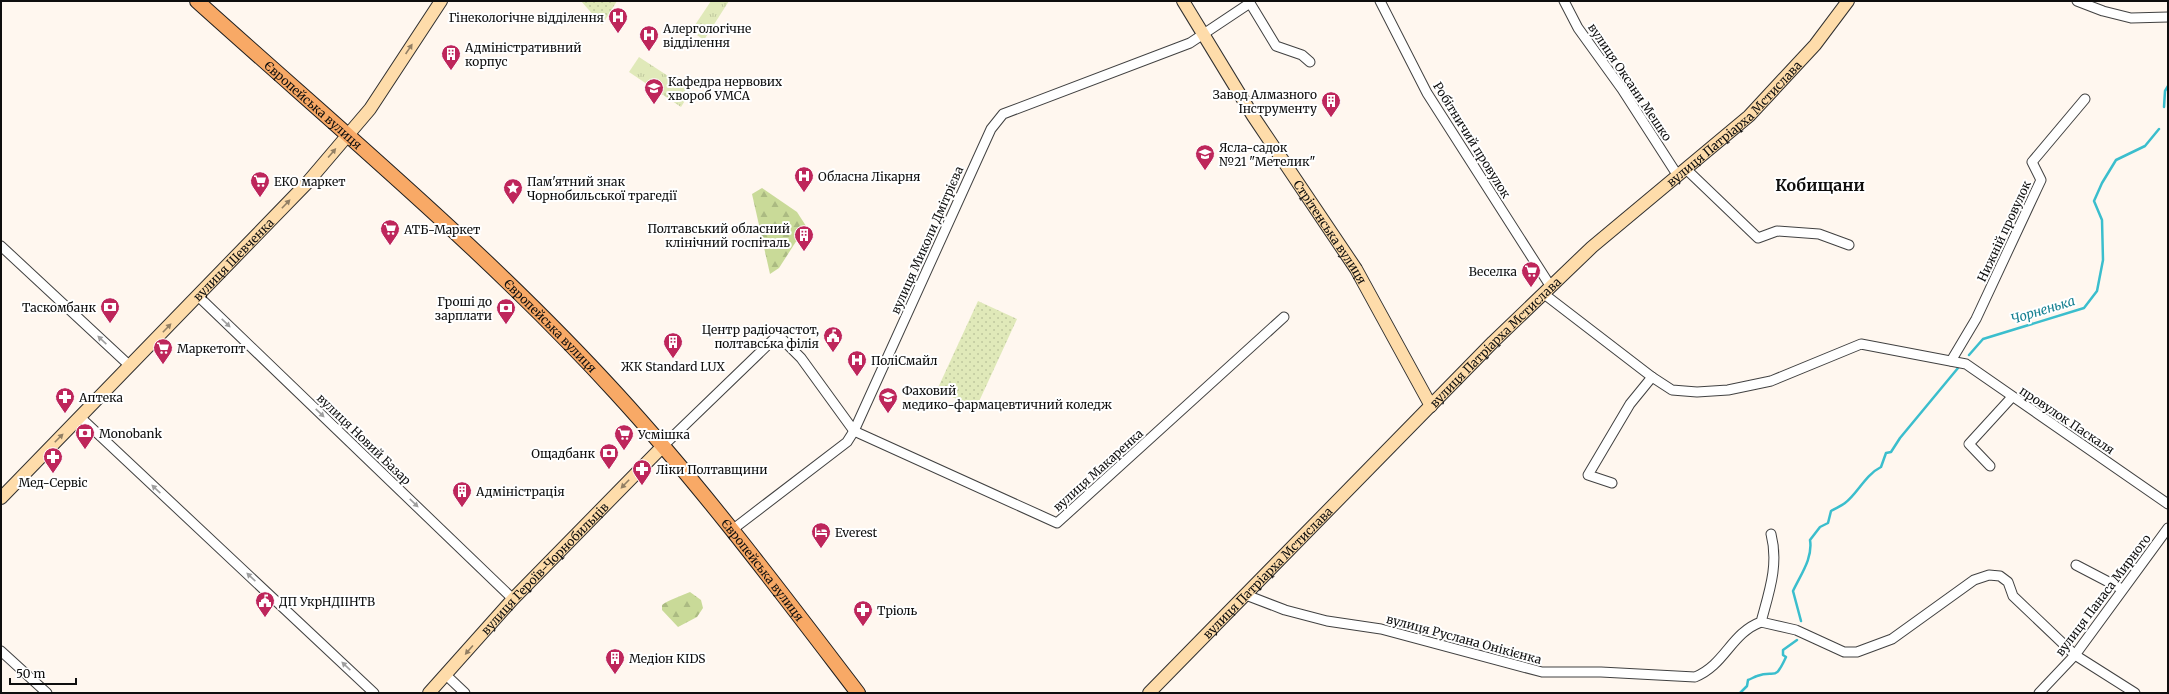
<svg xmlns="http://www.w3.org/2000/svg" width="2169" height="694" viewBox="0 0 2169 694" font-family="Merriweather,serif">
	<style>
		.grass { fill: url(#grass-tufts) }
		.forest { fill: url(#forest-firs) }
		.park { fill: url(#park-dots) }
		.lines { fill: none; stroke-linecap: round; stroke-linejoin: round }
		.stream { stroke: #3bbecd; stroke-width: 2.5 }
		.street-casing { stroke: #414141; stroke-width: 11 }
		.secondary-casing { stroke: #303030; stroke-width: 14 }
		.primary-casing { stroke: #1f1f1f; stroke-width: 16 }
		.street { stroke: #fff; stroke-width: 9 }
		.secondary { stroke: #fedcaa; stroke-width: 12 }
		.primary { stroke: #f8a966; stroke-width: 14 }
		.oneway { fill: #927f64 }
		.oneway2 { fill: #9f9f9f }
		.labels { text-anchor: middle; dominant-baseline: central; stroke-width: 4; stroke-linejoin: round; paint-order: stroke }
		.poi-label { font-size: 12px; fill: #0e0e0e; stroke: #fff; text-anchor: start }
		.street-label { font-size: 12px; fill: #0e0e0e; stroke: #fff }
		.water-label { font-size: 13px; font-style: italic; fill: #168192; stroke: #fff }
		.district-label { font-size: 16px; font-weight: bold; fill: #0e0e0e; stroke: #fff }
	</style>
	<defs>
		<pattern id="grass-tufts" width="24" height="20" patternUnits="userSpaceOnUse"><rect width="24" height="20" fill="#e0e9b9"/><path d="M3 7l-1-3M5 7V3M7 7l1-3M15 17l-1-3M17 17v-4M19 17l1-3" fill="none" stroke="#bfc79e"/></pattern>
		<pattern id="forest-firs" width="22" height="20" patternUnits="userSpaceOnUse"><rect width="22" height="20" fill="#c9da98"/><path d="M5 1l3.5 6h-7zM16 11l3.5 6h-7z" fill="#abba82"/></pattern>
		<pattern id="park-dots" width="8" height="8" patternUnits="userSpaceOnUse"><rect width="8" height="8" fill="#e0e9b9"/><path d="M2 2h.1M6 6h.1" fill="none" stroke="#bfc79e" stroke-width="1.8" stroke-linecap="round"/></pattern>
	</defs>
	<rect width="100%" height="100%" fill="#fff7ef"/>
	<g class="grass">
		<path d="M711,1H729L704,40L691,31Z"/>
		<path d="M639,57L691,91L681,107L629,72Z"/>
	</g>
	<g class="forest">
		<path d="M762,188L797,212L806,226L779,268L770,274L752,194Z"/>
		<path d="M690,592L701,600L703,608L697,617L678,627L662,610V605C666,601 683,595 690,592Z"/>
	</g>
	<g class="park">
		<path d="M581,1H617L602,25Z"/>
		<path d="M978,301L1017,319L976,408L937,390Z"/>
	</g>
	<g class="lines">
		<g class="stream">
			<path d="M2164,107L2165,91L2168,86"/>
			<path d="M1969,355L1983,339L2084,308L2097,291L2103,260L2102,220L2094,201L2102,183L2116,160L2145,146L2159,129"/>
			<path d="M1801,621L1793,591C1801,574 1813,558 1810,540L1820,527L1828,523L1831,511C1836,508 1841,506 1845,503C1858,493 1865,475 1881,467L1886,453L1891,452L1900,438L1958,368"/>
			<path d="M1740,693L1747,686L1748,680C1751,679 1754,677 1757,676C1776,669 1774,683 1786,657L1783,655V650L1797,640"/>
		</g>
		<g class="street-casing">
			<g id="street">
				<path d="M1380,1L1427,93L1551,287"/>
				<path d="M1564,1L1578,28L1622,89L1678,176"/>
				<path d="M2077,1L2103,11L2131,18L2168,17"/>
				<path d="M1686,169L1758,238L1777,231L1819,234L1849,245"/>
				<path d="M1,246L130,366"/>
				<path d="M1544,294L1652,377L1672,390L1697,392L1728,390L1771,381L1861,344L1966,364L2168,504"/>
				<path d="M198,296L513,599"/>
				<path d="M1951,361L1976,319L2041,180L2032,162L2085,99"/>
				<path d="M80,417L374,693"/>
				<path d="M663,446L778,335L801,358L854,431L1057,523L1284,317"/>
				<path d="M1990,466L1969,444L2012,397"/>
				<path d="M1612,483L1588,475L1630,404L1652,377"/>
				<path d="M732,530L847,442L854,431L991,129L1003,114L1190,43L1250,3L1276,46L1302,55L1310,62"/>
				<path d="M2076,565L2122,589"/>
				<path d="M1246,595L1285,610L1327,621L1381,629L1542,672H1601L1695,677C1725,665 1731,633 1761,622C1769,592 1779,565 1771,534"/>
				<path d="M1761,622L1796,630L1844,652H1857L1892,639L1974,580L1989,575L2000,576L2008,582L2013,596L2075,655L2135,693"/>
				<path d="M1,651L47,693"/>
				<path d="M446,675L465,693"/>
				<path d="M2039,693L2075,655L2168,528"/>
			</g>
		</g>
		<g class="secondary-casing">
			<g id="secondary">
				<path id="s1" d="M1183,1L1253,116L1356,269L1431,406"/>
				<path id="s2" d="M1,498L307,183L370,109L441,1"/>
				<path id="s3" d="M429,693L513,599L663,446"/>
				<path id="s4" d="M1149,693L1493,342L1592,247L1749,116L1815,45L1848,1"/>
			</g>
		</g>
		<g class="primary-casing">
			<g id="primary">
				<path id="s5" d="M197,1C339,129 487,252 616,393C703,488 780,591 858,693"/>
			</g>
		</g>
		<use href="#street" class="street"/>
		<use href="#secondary" class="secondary"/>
		<use href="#primary" class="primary"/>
	</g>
	<defs><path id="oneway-solid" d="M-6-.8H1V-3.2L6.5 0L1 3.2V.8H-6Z"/></defs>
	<g class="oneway">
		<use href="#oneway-solid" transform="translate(409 49) rotate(-56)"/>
		<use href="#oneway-solid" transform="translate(332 153) rotate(-49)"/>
		<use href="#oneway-solid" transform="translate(286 204) rotate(-46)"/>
		<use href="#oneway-solid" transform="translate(167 328) rotate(-46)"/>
		<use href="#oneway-solid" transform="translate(59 438) rotate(-45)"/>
		<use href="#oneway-solid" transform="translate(625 484) rotate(134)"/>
		<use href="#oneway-solid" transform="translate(469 650) rotate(131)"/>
	</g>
	<g class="oneway2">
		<use href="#oneway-solid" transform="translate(226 323) rotate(44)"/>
		<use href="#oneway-solid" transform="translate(102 340) rotate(-137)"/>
		<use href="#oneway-solid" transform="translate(320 413) rotate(44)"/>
		<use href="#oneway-solid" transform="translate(156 489) rotate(-137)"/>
		<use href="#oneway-solid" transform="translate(414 503) rotate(44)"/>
		<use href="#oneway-solid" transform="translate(251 577) rotate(-137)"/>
		<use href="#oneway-solid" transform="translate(346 666) rotate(-137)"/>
	</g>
	<defs>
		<g id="hospital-pin" transform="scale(1)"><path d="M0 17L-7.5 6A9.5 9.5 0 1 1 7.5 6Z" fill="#be265b" stroke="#fff"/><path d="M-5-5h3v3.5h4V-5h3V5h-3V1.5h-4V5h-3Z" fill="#fff"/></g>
		<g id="building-pin" transform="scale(1)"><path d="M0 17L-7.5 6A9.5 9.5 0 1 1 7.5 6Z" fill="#be265b" stroke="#fff"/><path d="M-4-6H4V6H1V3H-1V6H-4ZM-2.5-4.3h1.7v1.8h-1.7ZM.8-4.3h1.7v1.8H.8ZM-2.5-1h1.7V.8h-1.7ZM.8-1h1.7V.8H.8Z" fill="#fff"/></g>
		<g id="university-pin" transform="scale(1)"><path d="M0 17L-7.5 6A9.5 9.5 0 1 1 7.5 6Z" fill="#be265b" stroke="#fff"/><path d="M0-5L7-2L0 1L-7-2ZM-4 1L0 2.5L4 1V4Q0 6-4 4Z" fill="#fff"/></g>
		<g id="school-pin" transform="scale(1)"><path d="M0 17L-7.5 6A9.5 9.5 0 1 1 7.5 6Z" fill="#be265b" stroke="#fff"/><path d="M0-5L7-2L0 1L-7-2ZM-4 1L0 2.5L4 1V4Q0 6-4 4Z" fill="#fff"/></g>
		<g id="supermarket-pin" transform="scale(1)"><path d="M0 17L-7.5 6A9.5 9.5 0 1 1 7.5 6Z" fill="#be265b" stroke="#fff"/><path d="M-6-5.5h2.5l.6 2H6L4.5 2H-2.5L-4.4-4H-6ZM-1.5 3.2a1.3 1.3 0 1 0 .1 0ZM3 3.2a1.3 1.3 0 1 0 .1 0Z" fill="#fff"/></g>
		<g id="sight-pin" transform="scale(1)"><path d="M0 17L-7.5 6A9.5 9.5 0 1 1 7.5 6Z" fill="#be265b" stroke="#fff"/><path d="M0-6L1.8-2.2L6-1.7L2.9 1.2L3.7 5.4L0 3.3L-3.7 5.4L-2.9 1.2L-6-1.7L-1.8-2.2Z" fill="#fff"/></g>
		<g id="bank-pin" transform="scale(1)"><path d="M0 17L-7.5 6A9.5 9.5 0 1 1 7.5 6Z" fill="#be265b" stroke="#fff"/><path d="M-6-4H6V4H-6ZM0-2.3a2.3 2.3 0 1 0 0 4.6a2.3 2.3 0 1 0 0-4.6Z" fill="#fff"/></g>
		<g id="civic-pin" transform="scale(1)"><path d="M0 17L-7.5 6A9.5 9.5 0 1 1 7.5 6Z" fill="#be265b" stroke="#fff"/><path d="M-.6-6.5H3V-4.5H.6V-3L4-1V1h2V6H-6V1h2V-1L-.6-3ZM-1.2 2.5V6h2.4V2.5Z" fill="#fff"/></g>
		<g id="pharmacy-pin" transform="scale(1)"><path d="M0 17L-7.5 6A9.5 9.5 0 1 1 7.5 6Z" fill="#be265b" stroke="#fff"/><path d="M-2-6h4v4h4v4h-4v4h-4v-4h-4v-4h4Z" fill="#fff"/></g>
		<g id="hotel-pin" transform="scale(1)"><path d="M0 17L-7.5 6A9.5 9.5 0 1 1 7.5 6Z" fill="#be265b" stroke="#fff"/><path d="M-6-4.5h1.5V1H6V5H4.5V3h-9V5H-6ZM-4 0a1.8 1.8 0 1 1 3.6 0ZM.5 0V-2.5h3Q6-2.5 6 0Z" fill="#fff"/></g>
	</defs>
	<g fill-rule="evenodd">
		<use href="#hospital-pin" x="618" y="17"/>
		<use href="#hospital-pin" x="649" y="35"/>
		<use href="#building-pin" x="451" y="54"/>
		<use href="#university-pin" x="654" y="88"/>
		<use href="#building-pin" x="1331" y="101"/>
		<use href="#school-pin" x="1205" y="154"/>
		<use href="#hospital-pin" x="804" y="176"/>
		<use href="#supermarket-pin" x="260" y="181"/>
		<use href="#sight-pin" x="513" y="188"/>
		<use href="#supermarket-pin" x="390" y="229"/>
		<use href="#building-pin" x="804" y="235"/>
		<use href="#supermarket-pin" x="1531" y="271"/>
		<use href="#bank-pin" x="110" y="307"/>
		<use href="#bank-pin" x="506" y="308"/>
		<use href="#civic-pin" x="833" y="336"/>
		<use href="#building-pin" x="673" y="342"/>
		<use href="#supermarket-pin" x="163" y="348"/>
		<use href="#hospital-pin" x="857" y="360"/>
		<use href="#pharmacy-pin" x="65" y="397"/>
		<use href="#university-pin" x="888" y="397"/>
		<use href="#bank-pin" x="85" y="433"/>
		<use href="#supermarket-pin" x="624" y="434"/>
		<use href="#bank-pin" x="609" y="453"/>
		<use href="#pharmacy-pin" x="53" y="457"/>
		<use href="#pharmacy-pin" x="642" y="469"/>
		<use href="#building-pin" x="462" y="491"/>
		<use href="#hotel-pin" x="821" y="532"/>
		<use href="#civic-pin" x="265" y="601"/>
		<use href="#pharmacy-pin" x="863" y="610"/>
		<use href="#building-pin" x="615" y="658"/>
	</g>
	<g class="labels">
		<g class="poi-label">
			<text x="604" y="17" text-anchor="end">Гінекологічне відділення</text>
			<text x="663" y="28">Алергологічне<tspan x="663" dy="14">відділення</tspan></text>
			<text x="465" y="47">Адміністративний<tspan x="465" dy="14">корпус</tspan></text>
			<text x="668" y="81">Кафедра нервових<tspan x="668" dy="14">хвороб УМСА</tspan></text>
			<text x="1317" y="94" text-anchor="end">Завод Алмазного<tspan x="1317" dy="14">Інструменту</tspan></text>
			<text x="1219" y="147">Ясла-садок<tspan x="1219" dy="14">№21 "Метелик"</tspan></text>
			<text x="818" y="176">Обласна Лікарня</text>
			<text x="274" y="181">ЕКО маркет</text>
			<text x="527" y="181">Пам'ятний знак<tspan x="527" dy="14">Чорнобильської трагедії</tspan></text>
			<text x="790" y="228" text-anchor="end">Полтавський обласний<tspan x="790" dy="14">клінічний госпіталь</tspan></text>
			<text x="404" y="229">АТБ-Маркет</text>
			<text x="1517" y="271" text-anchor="end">Веселка</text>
			<text x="492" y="301" text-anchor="end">Гроші до<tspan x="492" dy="14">зарплати</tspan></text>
			<text x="96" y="307" text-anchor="end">Таскомбанк</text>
			<text x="819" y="329" text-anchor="end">Центр радіочастот,<tspan x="819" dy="14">полтавська філія</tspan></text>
			<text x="177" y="348">Маркетопт</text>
			<text x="871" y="360">ПоліСмайл</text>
			<text x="673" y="366" text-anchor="middle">ЖК Standard LUX</text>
			<text x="902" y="390">Фаховий<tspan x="902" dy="14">медико-фармацевтичний коледж</tspan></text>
			<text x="79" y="397">Аптека</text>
			<text x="99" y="433">Monobank</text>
			<text x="638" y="434">Усмішка</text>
			<text x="595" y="453" text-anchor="end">Ощадбанк</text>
			<text x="656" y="469">Ліки Полтавщини</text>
			<text x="53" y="482" text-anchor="middle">Мед-Сервіс</text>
			<text x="476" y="491">Адміністрація</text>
			<text x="835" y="532">Everest</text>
			<text x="279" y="601">ДП УкрНДІІНТВ</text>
			<text x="877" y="610">Тріоль</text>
			<text x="629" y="658">Медіон KIDS</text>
		</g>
		<g class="street-label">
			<text transform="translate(1630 82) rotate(56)">вулиця Оксани Мешко</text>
			<text stroke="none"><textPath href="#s5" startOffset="156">Європейська вулиця</textPath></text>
			<text stroke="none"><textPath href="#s4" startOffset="817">вулиця Патріарха Мстислава</textPath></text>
			<text transform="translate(1472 140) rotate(58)">Робітничий провулок</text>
			<text transform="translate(2004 231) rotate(-65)">Нижній провулок</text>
			<text stroke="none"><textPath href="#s1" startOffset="274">Стрітенська вулиця</textPath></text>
			<text transform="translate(927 240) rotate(-66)">вулиця Миколи Дмітрієва</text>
			<text stroke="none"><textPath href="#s2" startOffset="333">вулиця Шевченка</textPath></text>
			<text stroke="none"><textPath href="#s5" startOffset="480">Європейська вулиця</textPath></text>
			<text stroke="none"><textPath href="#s4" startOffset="493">вулиця Патріарха Мстислава</textPath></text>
			<text transform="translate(2067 420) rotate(34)">провулок Паскаля</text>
			<text transform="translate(364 439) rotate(44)">вулиця Новий Базар</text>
			<text transform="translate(1098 470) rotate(-42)">вулиця Макаренка</text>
			<text stroke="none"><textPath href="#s3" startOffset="170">вулиця Героїв-Чорнобильців</textPath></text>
			<text stroke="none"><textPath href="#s5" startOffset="804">Європейська вулиця</textPath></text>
			<text stroke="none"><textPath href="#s4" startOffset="169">вулиця Патріарха Мстислава</textPath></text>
			<text transform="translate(2103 595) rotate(-53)">вулиця Панаса Мирного</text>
			<text transform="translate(1464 639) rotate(15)">вулиця Руслана Онікієнка</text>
		</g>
		<g class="water-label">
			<text transform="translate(2043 310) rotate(-17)">Чорненька</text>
		</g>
		<g class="district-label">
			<text x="1820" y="185">Кобищани</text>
		</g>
	</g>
	<rect width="2169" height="694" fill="none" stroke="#0e0e0e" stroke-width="4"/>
	<path d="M10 678v6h66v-6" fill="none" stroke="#0e0e0e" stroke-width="2"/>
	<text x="16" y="678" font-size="12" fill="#0e0e0e" stroke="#ffffff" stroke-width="3" paint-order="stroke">50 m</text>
</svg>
